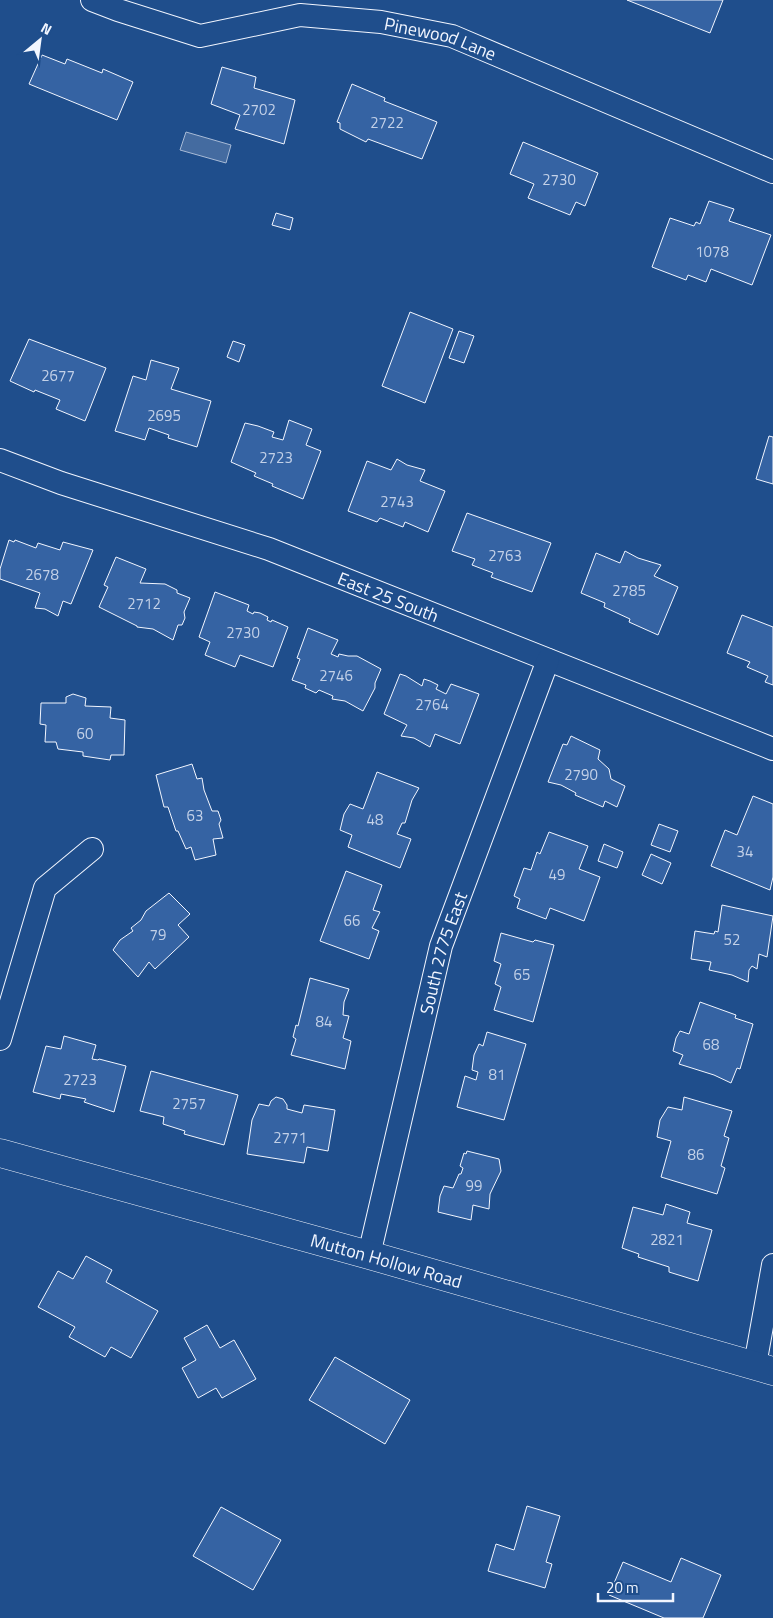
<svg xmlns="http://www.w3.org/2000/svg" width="773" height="1618" viewBox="0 0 773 1618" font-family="'Titillium Web',sans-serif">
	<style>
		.water { fill: #446ba0; stroke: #a8bbd7 }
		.building { fill: #3563a3; stroke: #f2f6ff }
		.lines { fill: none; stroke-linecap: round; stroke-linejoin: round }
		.street-casing { stroke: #f2f6ff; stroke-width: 24 }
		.secondary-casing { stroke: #f2f6ff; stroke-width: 29 }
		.street { stroke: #1f4e8c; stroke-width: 22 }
		.secondary { stroke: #1f4e8c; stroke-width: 28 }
		.labels { text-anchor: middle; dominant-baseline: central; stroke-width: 4; stroke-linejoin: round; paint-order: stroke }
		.number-label { font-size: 15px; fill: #c3d1e8 }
		.street-label { font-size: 18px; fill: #f2f6ff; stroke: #1f4e8c }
	</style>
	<rect width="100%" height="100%" fill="#1f4e8c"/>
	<path class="water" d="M186,132L231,145L226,163L180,150Z"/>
	<g class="building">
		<path d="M627,0H723L710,33Z"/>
		<path d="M42,55L65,64L67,59L102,73L103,69L133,82L117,120L29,84Z"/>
		<path d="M222,67L256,77L254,88L295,100L284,144L235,129L240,115L211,104Z"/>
		<path d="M352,84L385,98L384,101L437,122L422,159L368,139L366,142L340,129V123L337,122Z"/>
		<path d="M523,142L598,173L585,206L576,202L570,215L528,198L534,184L510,174Z"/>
		<path d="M709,201L734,209L729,221L771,235L752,285L711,269L706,282L688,275L686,280L652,267L670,218L694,226L696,222L700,224Z"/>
		<path d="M276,213L293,218L290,230L272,225Z"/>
		<path d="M410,312L453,329L425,403L382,386Z"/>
		<path d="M459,331L474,336L464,363L449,358Z"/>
		<path d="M29,339L106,368L85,421L56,409L60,400L35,390L34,392L10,381Z"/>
		<path d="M233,341L245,345L239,362L227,357Z"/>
		<path d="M151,360L179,368L171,389L211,401L197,447L168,438L169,435L149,428L145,440L115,431L133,376L146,380Z"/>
		<path d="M289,420L312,429L306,445L321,451L303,499L272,486L273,484L254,476L256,473L231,462L245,423L258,426L274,432L272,437L283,440Z"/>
		<path d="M769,436L773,437V484L756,479Z"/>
		<path d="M397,459L407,465L425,470L420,481L445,491L428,532L405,522L403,527L380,518L377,522L348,511L367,461L391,470Z"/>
		<path d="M467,513L551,543L532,592L491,577L493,573L472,565L475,559L452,551Z"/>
		<path d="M9,540L14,542L15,540L36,548L38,543L60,550L63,542L93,550L71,604L63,601L58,616L45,609L35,608L40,593L0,579V569Z"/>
		<path d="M625,551L638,558L661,565L654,576L678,587L658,635L629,622L630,619L604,607L605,603L581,593L596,553L620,563Z"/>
		<path d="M116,557L146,569L140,583L165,584L177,590V593L190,598L184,612L185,618L182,625H178L173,640L153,629L137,627V626L99,607L108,587L104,585Z"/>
		<path d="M215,592L249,605L247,611L253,614L254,612L260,613L268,617L267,620L271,622L272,620L288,627L273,667L240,655L235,667L205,655L210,642L199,637Z"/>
		<path d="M742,615L773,627V685L765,682L768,676L747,667L750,662L727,653Z"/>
		<path d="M308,628L338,640L331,654L338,657L339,654L348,656H357L381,669L375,683V688L363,711L345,701L332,699L333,696L319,690L316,693L305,688L306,685L292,680L300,659L297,658Z"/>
		<path d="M400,674L406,676L422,686L424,679L430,681L438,685L436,689L446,694L451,684L479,694L460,744L435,734L430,747L414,738L401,736L407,725L384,714Z"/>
		<path d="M73,694L86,698L85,706L111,707L110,718L125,720L124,755H111L110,760L83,756V752L58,749L56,742H45L46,725L40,724L41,703H66V697Z"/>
		<path d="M571,736L600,750L598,759L609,769L611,779L625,786L617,807L605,801L603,807L575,795L576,793L561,785L548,782L563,744L567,745Z"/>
		<path d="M192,764L197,779L202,778L204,790L212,811H218L221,820L219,824L223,838L213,839L216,855L195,860L191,847L186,849L178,831H176L168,807H164L156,775Z"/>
		<path d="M377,772L419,788L412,800L405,823H402L397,834L411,839L400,868L348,847L352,835L340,830L344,814L350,804L363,809Z"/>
		<path d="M753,796L773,804V877L770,890L711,866L725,830L737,835Z"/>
		<path d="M659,824L678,831L670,852L651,845Z"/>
		<path d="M549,832L588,846L579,869L600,877L584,921L550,908L546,919L517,908L520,899L514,896L524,868L531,870L537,852L540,854Z"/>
		<path d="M604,844L623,852L617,868L598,861Z"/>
		<path d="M651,854L671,863L662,884L642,875Z"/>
		<path d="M346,871L382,885L373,910L380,912L372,928L379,931L369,959L320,941Z"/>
		<path d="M169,893L190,914L178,925L189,937L155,969L149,962L138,977L113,950L120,940L133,931L131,928L141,920L146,911Z"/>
		<path d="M722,905L773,916L767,957L759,954L757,969L752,966L749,970L748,982L732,975L709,970L711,962L691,959L695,931L714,934L715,931L718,932Z"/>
		<path d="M501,933L533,942L535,940L554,945L533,1022L494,1010L501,987L495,984L501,964L494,961Z"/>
		<path d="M310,978L349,989L344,1002L343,1015L349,1016L343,1038L351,1041L345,1069L291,1055L296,1039L293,1037L296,1025L298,1026Z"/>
		<path d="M700,1002L736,1015L735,1018L753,1024L740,1069L737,1068L731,1083L714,1075L679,1064L683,1055L673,1051L676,1038L680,1031L689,1034Z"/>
		<path d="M487,1032L526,1044L504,1120L457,1107L465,1076L476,1080L478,1072L472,1070L474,1055L479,1044L483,1046Z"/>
		<path d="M64,1036L96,1045L92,1059L98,1060L99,1059L126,1066L114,1112L84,1102L86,1099L61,1094L60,1099L33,1092L46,1046L61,1049Z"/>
		<path d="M151,1071L238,1095L224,1145L184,1134L185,1131L163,1124L164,1117L140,1111Z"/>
		<path d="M276,1097L283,1099L287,1105V1109L302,1113L304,1105L335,1110L328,1151L307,1147L304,1163L247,1154L252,1120L259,1104L269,1106L271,1101Z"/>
		<path d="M684,1097L732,1111L724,1136L729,1138L721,1166L725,1168L717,1194L661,1177L671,1141L657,1137L660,1120L668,1107L682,1110Z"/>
		<path d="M467,1151L499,1159L501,1171L490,1194L489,1209L473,1205L471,1220L438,1212L440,1196L444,1186L453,1188L459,1174H461L463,1168L460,1166L464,1153L466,1154Z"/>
		<path d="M666,1204L690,1212L687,1223L712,1230L698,1281L669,1272V1267L638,1257L639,1254L622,1248L633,1207L663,1215Z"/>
		<path d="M86,1256L112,1270L106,1282L158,1311L131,1358L111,1347L105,1357L69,1337L75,1327L38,1307L58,1271L73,1279Z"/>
		<path d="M207,1325L220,1348L234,1340L256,1379L222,1398L216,1388L198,1398L182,1368L196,1360L184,1338Z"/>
		<path d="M335,1357L410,1400L385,1444L309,1400Z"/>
		<path d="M527,1506L560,1516L546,1562L552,1564L545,1588L488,1571L496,1544L514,1550Z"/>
		<path d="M221,1507L281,1540L253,1590L193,1556Z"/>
		<path d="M681,1558L721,1575L703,1618H664L609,1595L623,1562L671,1582Z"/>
	</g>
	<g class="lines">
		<g class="street-casing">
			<g id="street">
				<path id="s1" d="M92,0L118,10L200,36L300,15L381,22L452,36L773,172"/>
				<path id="s2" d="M0,460L61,483L269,549L773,749"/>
				<path d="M0,1039L45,888L92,849"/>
				<path id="s3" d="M369,1255L441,946L548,660"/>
				<path d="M755,1365L773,1265"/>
			</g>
		</g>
		<g class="secondary-casing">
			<g id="secondary">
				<path id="s4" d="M0,1153L369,1255L773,1371"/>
			</g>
		</g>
		<use href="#street" class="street"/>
		<use href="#secondary" class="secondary"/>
	</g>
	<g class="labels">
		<g class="number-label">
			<text x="259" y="109">2702</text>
			<text x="387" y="122">2722</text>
			<text x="559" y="179">2730</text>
			<text x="712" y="251">1078</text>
			<text x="58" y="375">2677</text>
			<text x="164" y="415">2695</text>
			<text x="276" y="457">2723</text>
			<text x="397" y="501">2743</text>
			<text x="505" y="555">2763</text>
			<text x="42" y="574">2678</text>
			<text x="629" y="590">2785</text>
			<text x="144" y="603">2712</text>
			<text x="243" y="632">2730</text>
			<text x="336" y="675">2746</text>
			<text x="432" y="704">2764</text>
			<text x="85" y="733">60</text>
			<text x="581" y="774">2790</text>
			<text x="195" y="815">63</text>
			<text x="375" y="819">48</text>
			<text x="745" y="851">34</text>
			<text x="557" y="874">49</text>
			<text x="352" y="920">66</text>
			<text x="158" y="934">79</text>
			<text x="732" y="939">52</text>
			<text x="522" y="974">65</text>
			<text x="324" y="1021">84</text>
			<text x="711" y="1044">68</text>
			<text x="497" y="1074">81</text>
			<text x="80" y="1079">2723</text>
			<text x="189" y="1103">2757</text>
			<text x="290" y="1137">2771</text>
			<text x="696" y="1154">86</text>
			<text x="474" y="1185">99</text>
			<text x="667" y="1239">2821</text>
		</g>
		<g class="street-label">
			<text stroke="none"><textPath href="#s1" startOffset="359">Pinewood Lane</textPath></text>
			<text stroke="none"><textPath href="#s2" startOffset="412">East 25 South</textPath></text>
			<text stroke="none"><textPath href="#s3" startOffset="311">South 2775 East</textPath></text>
			<text stroke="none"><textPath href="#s4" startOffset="401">Mutton Hollow Road</textPath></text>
		</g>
	</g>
	<g transform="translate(40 40) rotate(29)" stroke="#1f4e8c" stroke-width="4" paint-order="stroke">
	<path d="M0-4L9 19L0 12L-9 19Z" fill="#f2f6ff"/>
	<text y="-8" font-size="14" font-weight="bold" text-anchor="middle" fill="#f2f6ff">N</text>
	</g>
	<path d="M598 1593v8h75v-8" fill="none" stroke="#f2f6ff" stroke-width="2.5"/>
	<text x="606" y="1593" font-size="15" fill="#f2f6ff" stroke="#1f4e8c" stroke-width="4" paint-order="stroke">20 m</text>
</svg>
